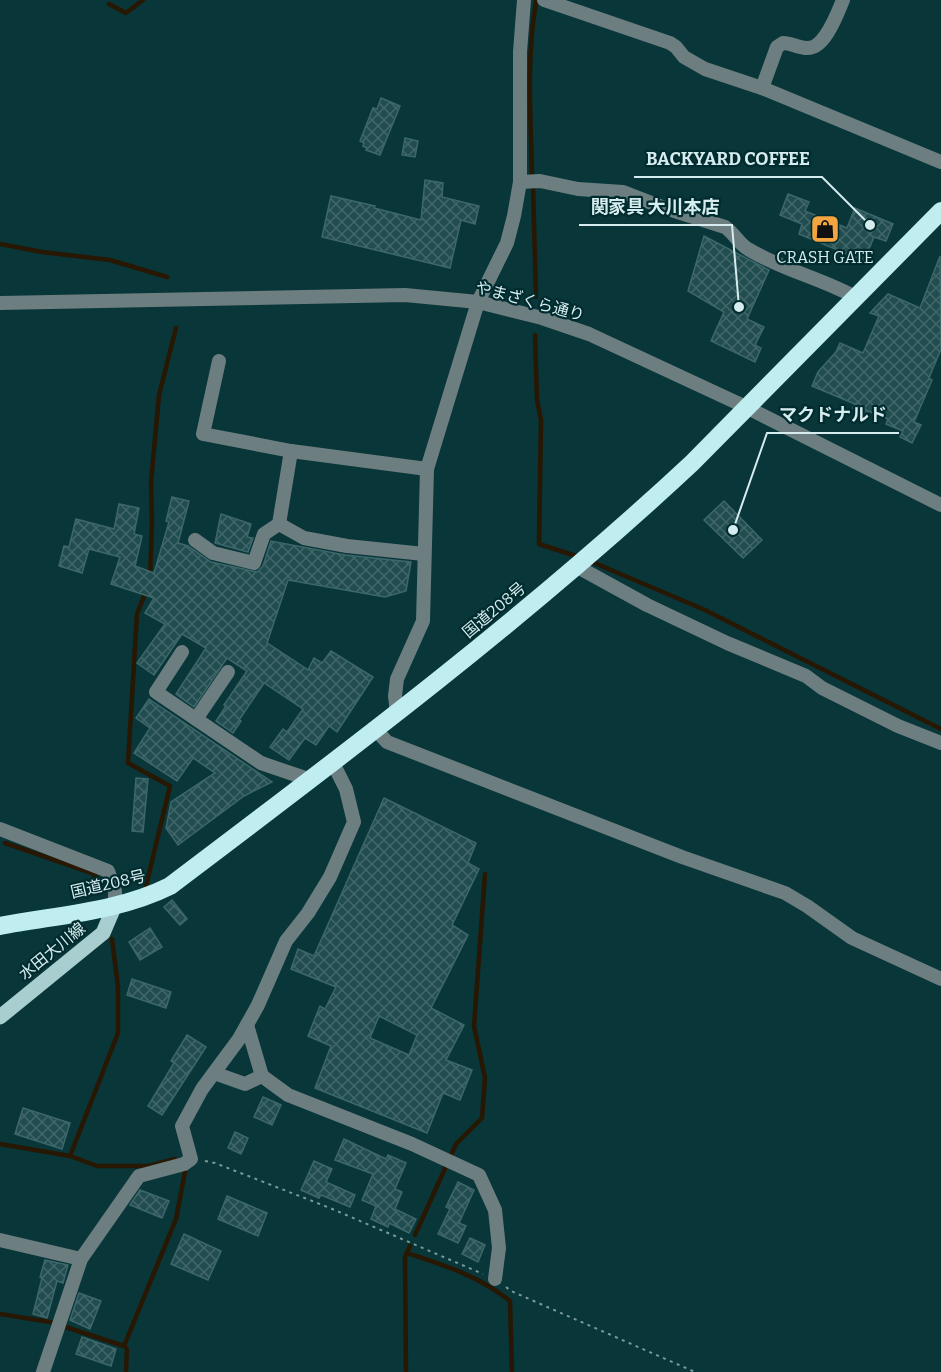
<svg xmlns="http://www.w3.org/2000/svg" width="941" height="1372" viewBox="0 0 941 1372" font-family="Bitter,'Noto Sans JP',serif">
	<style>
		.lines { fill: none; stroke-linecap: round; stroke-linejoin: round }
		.stream { stroke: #281702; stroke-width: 4.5 }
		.building { fill: url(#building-cross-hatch); stroke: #3d676a; stroke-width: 1.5; fill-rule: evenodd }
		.path { stroke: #799a9c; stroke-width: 2; stroke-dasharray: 3 4.5; stroke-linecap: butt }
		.minor { stroke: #6c7e80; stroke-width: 14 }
		.major { stroke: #a8ced0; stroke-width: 15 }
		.highway { stroke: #bfedf0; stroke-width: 18 }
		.labels { text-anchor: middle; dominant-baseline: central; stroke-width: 4.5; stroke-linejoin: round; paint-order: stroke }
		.poi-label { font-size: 16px; fill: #d6ecee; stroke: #002c2f }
		.street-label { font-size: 16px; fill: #d6ecee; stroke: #002c2f }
		.leader { fill: none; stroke: #d6ecee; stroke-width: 2 }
		.callout-dot { fill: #d6ecee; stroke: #002c2f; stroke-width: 2 }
		.callout-label { font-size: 18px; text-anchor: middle; font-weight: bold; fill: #d6ecee; stroke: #002c2f; stroke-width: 4.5; stroke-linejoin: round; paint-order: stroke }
	</style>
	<defs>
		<pattern id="building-cross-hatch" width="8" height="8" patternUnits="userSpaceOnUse" patternTransform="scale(1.5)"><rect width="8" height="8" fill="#224d50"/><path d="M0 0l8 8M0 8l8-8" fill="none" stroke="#41676a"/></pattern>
	</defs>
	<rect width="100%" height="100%" fill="#083639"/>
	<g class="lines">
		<g class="stream">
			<path d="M109,4L126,13L143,0"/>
			<path d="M532,177C531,119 526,60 536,2"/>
			<path d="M533,186L536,297"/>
			<path d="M0,244L42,252L110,260L167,277"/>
			<path d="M535,335L537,400L541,420L539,544L579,557"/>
			<path d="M590,561L705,610L941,729"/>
			<path d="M150,577L152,524L151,482L159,395L176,328"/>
			<path d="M146,591L137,614L128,763L170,786L146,886"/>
			<path d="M5,843L92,873L102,882"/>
			<path d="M0,1144L70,1156L97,1166H149L175,1159"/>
			<path d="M70,1156L118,1033V987L112,939"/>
			<path d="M415,1235L456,1144L482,1118L485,1078L474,1026L485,874"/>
			<path d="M407,1253C444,1265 479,1276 510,1301L512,1372"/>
			<path d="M0,1314L50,1322L124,1346L127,1349L126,1372"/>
			<path d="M124,1346L176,1219L185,1172L183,1169"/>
			<path d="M406,1372L405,1257L410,1246"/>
		</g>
	</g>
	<g class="building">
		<path d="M381,98L400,106L380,155L366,150L367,148L363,146L364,143L360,141L373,108L377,109Z"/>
		<path d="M405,138L418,141L415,157L402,155Z"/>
		<path d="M425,180L443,183L442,197L479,206L475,224L461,220L450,268L322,237L331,196L375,206L374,208L421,220Z"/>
		<path d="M788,194L809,202L805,211L847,228L855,208L893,224L886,241L874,237L864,261L799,234L802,224L780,215Z"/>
		<path d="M704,236L769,270L747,319L764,327L755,345L761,348L755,362L711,341L724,312L688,291Z"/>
		<path d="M940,256L941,349L929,378L932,380L914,422L921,425L912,443L900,437L903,431L886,424L888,419L868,411L867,414L853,408L855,404L812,386L818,372L836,352L840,343L863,353L879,316L870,313L888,294L920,308Z"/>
		<path d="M172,497L189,501L178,543L188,546L211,562L257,572L263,566L271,541L345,555L411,562L406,591L385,597L288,580L267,643L308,670L314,658L322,663L331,651L373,677L337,732L329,726L316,745L305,738L289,760L270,747L283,729L287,732L303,709L264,683L239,720L241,721L233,733L216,721L226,706L224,705L247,671L227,658L194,707L176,694L206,648L182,634L154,675L137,663L165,624L145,613L154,598L111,584L120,557L89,549L82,573L59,566L64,546L69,547L76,519L114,529L119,504L139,508L134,534L142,536L135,566L154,573L169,522L166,521Z"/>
		<path d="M724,501L762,540L743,558L704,520Z"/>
		<path d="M221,514L251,524L247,537L253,538L248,552L215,543Z"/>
		<path d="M149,699L272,782L244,796L178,845L166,828L171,802L215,773L193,758L177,781L134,753L150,728L136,718Z"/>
		<path d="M136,778L148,779L143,832L132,831Z"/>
		<path d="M384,798L476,843L468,863L479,869L452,925L468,935L431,1008L464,1025L446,1060L472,1070L460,1100L443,1093L427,1133L315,1088L331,1046L308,1036L320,1006L325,1009L336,987L291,969L298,949L314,956ZM379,1016L417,1035L409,1055L370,1038Z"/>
		<path d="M172,900L187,919L180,925L164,907Z"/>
		<path d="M150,928L162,947L140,960L129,942Z"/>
		<path d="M132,979L171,992L166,1008L127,995Z"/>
		<path d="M187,1035L206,1047L162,1115L148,1106L174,1063L171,1061Z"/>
		<path d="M263,1097L281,1105L272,1125L254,1117Z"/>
		<path d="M23,1108L70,1123L62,1149L15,1134Z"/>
		<path d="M235,1132L248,1138L241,1154L228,1148Z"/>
		<path d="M344,1139L386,1159L388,1155L406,1163L395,1189L402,1192L395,1209L416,1219L409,1233L389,1223L388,1227L371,1219L376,1206L362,1200L373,1174L335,1160Z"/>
		<path d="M314,1161L332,1169L326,1182L355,1195L350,1207L321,1195L319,1198L301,1190Z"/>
		<path d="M458,1182L474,1190L459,1223L466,1226L458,1243L438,1234L450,1209L446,1207Z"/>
		<path d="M140,1190L169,1201L162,1218L130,1205Z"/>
		<path d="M227,1196L267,1213L258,1236L218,1219Z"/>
		<path d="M184,1234L221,1251L208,1280L171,1264Z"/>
		<path d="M470,1238L485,1245L478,1262L462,1254Z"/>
		<path d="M45,1260L68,1265L63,1283L57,1281L47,1318L33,1314L42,1278L40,1277Z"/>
		<path d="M79,1293L101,1301L90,1329L70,1320Z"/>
		<path d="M82,1337L116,1349L111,1366L76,1354Z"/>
	</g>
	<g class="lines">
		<g class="path">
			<path d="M205,1161L215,1163L330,1208L483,1274"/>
			<path d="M506,1287L511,1291L695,1372"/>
		</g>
		<g class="minor">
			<path d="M544,0L670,43L676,47L684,57L705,69L762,88L941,162"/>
			<path d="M762,88L777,47L783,43C791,43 799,48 807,48C825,49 837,14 843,0"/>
			<path d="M520,182L540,181L578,189L623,192L662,207L725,227C734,233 739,244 748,249C782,270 821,278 855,297"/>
			<path d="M0,303L405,295L478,302L542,318L589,334L746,407L941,505"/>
			<path d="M219,361L203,434L291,451L427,469"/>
			<path d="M279,524L304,538L347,546L424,554"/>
			<path d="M195,540L213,553L254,563L264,534L279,524L291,451"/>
			<path d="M576,566L647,605L727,643L806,676L822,688L898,726L941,743"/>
			<path d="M182,652L156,692L261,763L311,780"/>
			<path d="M397,713L395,696L397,679L423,621L427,469L478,302L507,243L514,216L520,182V52L524,0"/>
			<path d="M196,719L228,672"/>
			<path d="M376,730L387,742L682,857L785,893L807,906L852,938L941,979"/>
			<path d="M0,829L108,871L115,891V905"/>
			<path d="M247,1025L262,1076L288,1095L412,1144L479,1175L495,1210L499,1248L495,1279"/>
			<path d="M214,1073L245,1084L262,1076"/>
			<path d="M0,1240L81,1259"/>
			<path d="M43,1372L81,1259L139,1176L184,1164L191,1159L182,1126L202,1089L239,1039L258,1005L286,941L308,913L330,877L354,822L346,789L333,763"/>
		</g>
		<path class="major" d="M0,1017L103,933L115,905"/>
		<path class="highway" d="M0,926C57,915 118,912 170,886C349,751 528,616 692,463L941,211"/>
	</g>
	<defs>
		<g id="shop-square" transform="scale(1.5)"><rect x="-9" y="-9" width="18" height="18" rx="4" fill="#f2a541" stroke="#002c2f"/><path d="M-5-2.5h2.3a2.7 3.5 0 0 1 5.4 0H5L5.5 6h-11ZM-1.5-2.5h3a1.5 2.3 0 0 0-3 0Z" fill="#111"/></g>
	</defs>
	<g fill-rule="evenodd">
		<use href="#shop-square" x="825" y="229"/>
	</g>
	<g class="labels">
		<g class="poi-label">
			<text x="825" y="257">CRASH GATE</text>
		</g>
		<g class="street-label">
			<text transform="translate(530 301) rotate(15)">やまざくら通り</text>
			<text transform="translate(494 610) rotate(-40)">国道208号</text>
			<text transform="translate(108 884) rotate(-13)">国道208号</text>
			<text transform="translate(52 951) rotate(-39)">水田大川線</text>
		</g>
	</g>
	<path class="leader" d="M870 225L822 177H634M739 307L732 225H579M733 530L767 433H899"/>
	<g class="callout-dot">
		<circle cx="870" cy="225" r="6"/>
		<circle cx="739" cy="307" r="6"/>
		<circle cx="733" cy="530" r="6"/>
	</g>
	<g class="callout-label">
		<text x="728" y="165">BACKYARD COFFEE</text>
		<text x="655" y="213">関家具 大川本店</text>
		<text x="833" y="421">マクドナルド</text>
	</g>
</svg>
